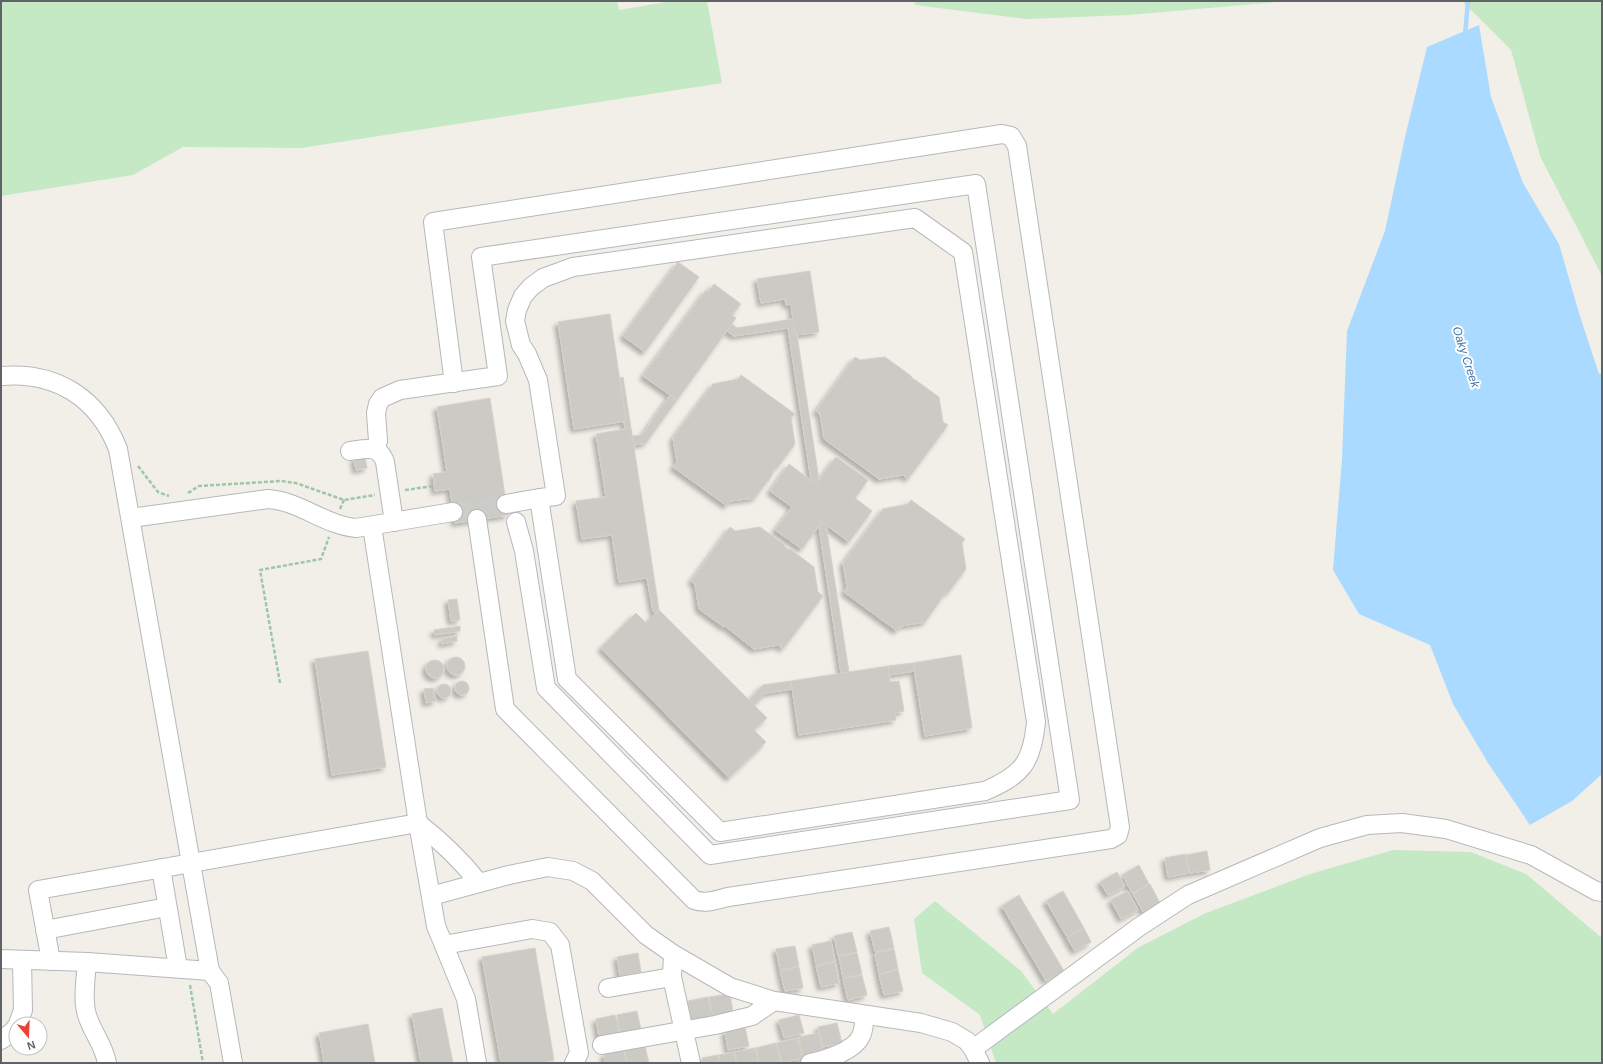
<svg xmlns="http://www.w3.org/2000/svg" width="1603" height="1064" viewBox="0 0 1603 1064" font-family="Arial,sans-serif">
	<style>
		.green { fill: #c5e8c5 }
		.water { fill: #aadaff }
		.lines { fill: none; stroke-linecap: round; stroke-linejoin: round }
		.stream { stroke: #aadaff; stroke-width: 4.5 }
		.building { fill: #cccac5; stroke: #d6d1c6; filter: url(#shadow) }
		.minor-tunnel { stroke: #ccccc8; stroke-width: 18; stroke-dasharray: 18 9; stroke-linecap: butt }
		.minor-casing { stroke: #b5b8bc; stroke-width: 20 }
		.path { stroke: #9cc7a9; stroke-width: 2.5; stroke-dasharray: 4 2; stroke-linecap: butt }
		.minor { stroke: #fff; stroke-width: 18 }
		.labels { text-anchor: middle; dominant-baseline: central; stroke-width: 4; stroke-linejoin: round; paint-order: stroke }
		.water-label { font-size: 12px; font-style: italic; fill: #4174aa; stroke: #fff }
	</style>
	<defs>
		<filter id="shadow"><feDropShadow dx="-3.5" dy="3.5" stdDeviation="2" flood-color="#0004"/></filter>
	</defs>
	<rect width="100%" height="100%" fill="#f1efe8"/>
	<g class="green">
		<path d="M1,1H617L619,10L672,1H707L722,83L301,148L183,147L133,175L1,196Z"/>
		<path d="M915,1H1288L1128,15L1027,19L915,5Z"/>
		<path d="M1462,1H1602V276L1540,156L1511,50Z"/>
		<path d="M1393,850L1471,852L1526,874L1602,938V1063H996L980,1015L922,973L914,919L935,901L1021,971L1053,1014L1139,947L1206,913L1310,874Z"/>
	</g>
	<path class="water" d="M1479,25L1491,97L1523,183L1559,244L1579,313L1599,374H1602V774L1572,801L1530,825L1488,763L1453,704L1430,645L1359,614L1333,570L1342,459L1347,331L1385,231L1405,137L1427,47Z"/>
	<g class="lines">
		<path class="stream" d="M1465,35L1468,1"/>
	</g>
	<g class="building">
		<path d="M678,262L699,277L645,352L623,336Z"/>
		<path d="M810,271L819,332L795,335L791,304L786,305L785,299L761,303L757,279Z"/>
		<path d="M714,284L741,304L732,315L736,318L677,400L643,376L706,290L708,292Z"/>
		<path d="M610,314L626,421L574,429L558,322Z"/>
		<path d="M793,319L795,335H797L819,480L816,484L811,480L788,328L734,336L727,331L732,324L737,328Z"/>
		<path d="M855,357L860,360L885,357L910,375L914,380V379L939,397L943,422L948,425L908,479L903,475L879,479L824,439L820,414L816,411Z"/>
		<path d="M741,375L795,414L791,418L795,444L777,468L776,467L772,473L773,474L755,498L730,501L727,506L673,467L677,462L673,438L713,384L738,379Z"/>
		<path d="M623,377L631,428L625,429L624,421H626L620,378Z"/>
		<path d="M670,395L677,400L646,443L634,445L632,436L642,435Z"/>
		<path d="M490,398L508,515L455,523L450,489L435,491L433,474L447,472L437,407Z"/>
		<path d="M631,428L654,577L619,582L612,535L582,539L576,501L606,497L596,434Z"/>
		<path d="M365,457L367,468L356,470L354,458Z"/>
		<path d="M836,457L868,480L855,498L872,511L849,542L822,522L802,549L775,530L792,507L770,491L789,464L816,484Z"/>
		<path d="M911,500L965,539L962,543L966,569L948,593L946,592L942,598L925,622L901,626L897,631L844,592L847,587L843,563L883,509L908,504Z"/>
		<path d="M822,522L826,525L849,672L841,673L819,527Z"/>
		<path d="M730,527L735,531L760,527L785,545L784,546L789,550L790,549L814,567L818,592L823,596L783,649L778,645L754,649L725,626L724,627L699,609L695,584L691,581Z"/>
		<path d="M654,577L659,610L655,613L653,611L647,578Z"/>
		<path d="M457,599L460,620L451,621L448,600Z"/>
		<path d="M659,610L767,718L754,730L766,742L729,778L601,648L636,613L646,623Z"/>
		<path d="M460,626V631L435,635L434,630Z"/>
		<path d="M457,636V641L442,644V639Z"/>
		<path d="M368,651L386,767L332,775L315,659Z"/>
		<path d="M961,655L972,728L925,736L913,663Z"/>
		<circle cx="456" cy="666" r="9"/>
		<circle cx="435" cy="669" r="9"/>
		<path d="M913,663L915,671L889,675L888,666Z"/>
		<path d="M888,666L890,682L899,681L904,711L895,713L896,720L799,735L791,681Z"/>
		<circle cx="462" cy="688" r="7"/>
		<path d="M791,681L792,689L766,693L754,705L749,700L763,685Z"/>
		<circle cx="444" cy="691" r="7"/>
		<path d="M433,688L436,701L426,703L424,689Z"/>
		<path d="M1207,851L1210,870L1190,873L1186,855Z"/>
		<path d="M1185,854L1189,873L1168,877L1165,858Z"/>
		<path d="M1139,865L1149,884L1132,893L1122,875Z"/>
		<path d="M1117,872L1125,886L1108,895L1100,882Z"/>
		<path d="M1150,884L1160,903L1143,912L1133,894Z"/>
		<path d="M1063,891L1084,928L1067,937L1046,901Z"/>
		<path d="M1128,891L1138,910L1121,919L1111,900Z"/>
		<path d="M1019,895L1064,971L1046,981L1002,906Z"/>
		<path d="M889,927L894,948L875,952L870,931Z"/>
		<path d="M1084,928L1091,942L1075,951L1067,938Z"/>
		<path d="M852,932L857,952L838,956L834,936Z"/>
		<path d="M831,941L835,961L816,965L812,945Z"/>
		<path d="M795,946L799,966L780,970L776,949Z"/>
		<path d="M535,948L554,1060L539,1063H501L482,957Z"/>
		<path d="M894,949L898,969L879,974L875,954Z"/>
		<path d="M638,953L641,972L620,976L617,957Z"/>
		<path d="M857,953L862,974L843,978L839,957Z"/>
		<path d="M835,962L839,983L821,987L816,966Z"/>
		<path d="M799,967L803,988L785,991L780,971Z"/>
		<path d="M898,970L903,991L884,995L879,975Z"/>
		<path d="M862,975L867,995L848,1000L843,979Z"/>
		<path d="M730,994L733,1012L713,1016L709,997Z"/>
		<path d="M708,997L711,1017L691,1020L688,1001Z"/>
		<path d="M442,1008L453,1063H421L412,1014Z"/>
		<path d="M637,1011L641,1030L621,1034L617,1015Z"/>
		<path d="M615,1015L619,1033L599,1037L596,1019Z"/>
		<path d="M799,1015L804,1033L784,1038L779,1020Z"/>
		<path d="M837,1023L842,1043L823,1047L818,1027Z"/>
		<path d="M368,1024L375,1063H324L319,1033Z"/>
		<path d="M745,1027L749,1046L728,1050L725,1031Z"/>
		<path d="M819,1033L823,1052L803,1057L799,1037Z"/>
		<path d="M797,1038L802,1058L782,1063L777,1043Z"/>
		<path d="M776,1043L781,1063H760L756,1048Z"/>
		<path d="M645,1046L649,1063H627L625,1050Z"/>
		<path d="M755,1048L758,1063H737L735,1052Z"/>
		<path d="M624,1050L626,1063H605L604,1054Z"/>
		<path d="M734,1052L736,1063H720L719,1055Z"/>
		<path d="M718,1055L719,1063H703L702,1058Z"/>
	</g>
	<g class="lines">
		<path class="minor-tunnel" d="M453,512L506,504"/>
		<g class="minor-casing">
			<g id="minor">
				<path d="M1,376C56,371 98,398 118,449L210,971L219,983L233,1063"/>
				<path d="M454,383L433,222L1002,134L1011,136L1017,146L1120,827L1118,835L1111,839L728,897C716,900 706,904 694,900L505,709L477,519"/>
				<path d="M375,449L378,441L376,413L378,404L382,398L400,390L498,376L481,257L976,184L1070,800L710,855L546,688L524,551L516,522"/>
				<path d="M350,451C365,449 379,444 385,462L394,522"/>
				<path d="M506,504C523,501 539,498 556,496L538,380L527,354L521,345L515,321L517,310L523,296L531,287L543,278L573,267L915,218L963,252L1036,722C1032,763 1022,775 985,791L720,832L567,679L539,498"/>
				<path d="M131,518L268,499C300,501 324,525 356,528L453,512"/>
				<path d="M372,526L418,823L436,926L466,999L477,1063"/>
				<path d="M161,868L178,968"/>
				<path d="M431,896L509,875L548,867L573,871L592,881L646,935L673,954L730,987L774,1001L921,1023L952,1032L967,1041L973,1049L980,1063"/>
				<path d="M45,930L167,907"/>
				<path d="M444,945L532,929L550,932L560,945L579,1053L574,1063"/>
				<path d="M673,954L672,977L691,1063"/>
				<path d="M1,959L87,962L210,971"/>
				<path d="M51,961L38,890L418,823C441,841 461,860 479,883"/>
				<path d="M87,962C86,978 82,999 87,1015C92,1032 104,1045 107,1063"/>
				<path d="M608,988L672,977"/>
				<path d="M18,1024L23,1010L22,960"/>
				<path d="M1,1040L12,1032L16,1027"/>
				<path d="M602,1045L715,1025L752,1016L774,1001"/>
				<path d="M973,1049L1139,927L1188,895L1320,838L1367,825L1402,823L1446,829L1531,855L1596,891L1602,892"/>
				<path d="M810,1063C826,1060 854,1051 861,1036C864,1030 864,1021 865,1015"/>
			</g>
		</g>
		<g class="path">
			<path d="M138,466L158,492L169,496"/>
			<path d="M405,490L434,486"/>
			<path d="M188,493L199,486L281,481L296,483L344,500L375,495"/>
			<path d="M340,509L344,500"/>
			<path d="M280,683L260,570L321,559L329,537"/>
			<path d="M190,985L203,1063"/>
		</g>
		<use href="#minor" class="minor"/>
	</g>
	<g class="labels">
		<g class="water-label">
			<text transform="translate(1466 357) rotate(72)">Oaky Creek</text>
		</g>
	</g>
	<rect width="1603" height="1064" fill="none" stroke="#5f6368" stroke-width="4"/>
	<g transform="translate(28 1036) rotate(161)"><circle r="19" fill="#ffffff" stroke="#bfc1c3"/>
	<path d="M0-3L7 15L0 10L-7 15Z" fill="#ea4335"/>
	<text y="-6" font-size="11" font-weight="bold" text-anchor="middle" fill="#5f6368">N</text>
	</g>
</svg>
